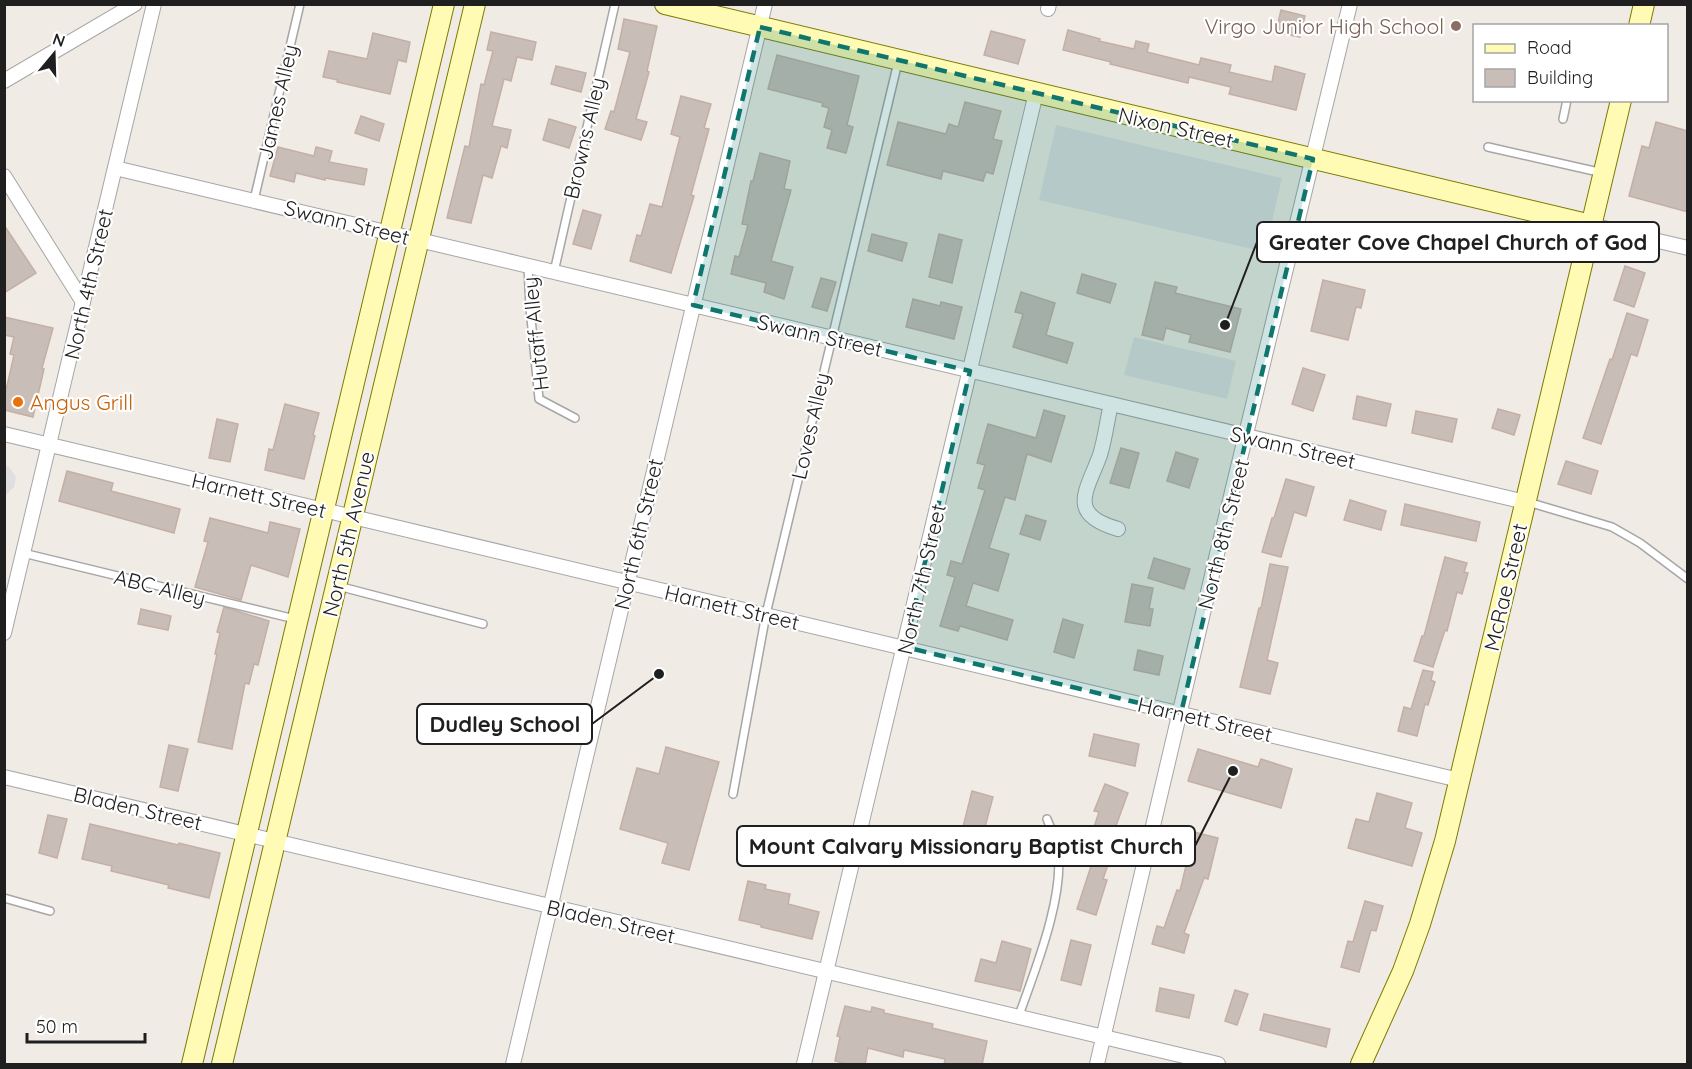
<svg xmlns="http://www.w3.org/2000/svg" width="1692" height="1069" viewBox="0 0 1692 1069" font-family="Quicksand,sans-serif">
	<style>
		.parking { fill: #dfdfdf }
		.building { fill: #c9bdb7; stroke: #c4afa5; stroke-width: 1.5 }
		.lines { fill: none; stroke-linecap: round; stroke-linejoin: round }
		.lane-casing { stroke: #a6a6a6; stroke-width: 10 }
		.street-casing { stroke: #a6a6a6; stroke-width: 16 }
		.secondary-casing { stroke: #7c7c00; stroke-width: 22 }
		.lane { stroke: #fff; stroke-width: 7 }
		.street { stroke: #fff; stroke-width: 14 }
		.secondary { stroke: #fffab4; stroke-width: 20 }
		.marked { fill: #0f766e; fill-opacity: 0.2; stroke: #0f766e; stroke-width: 4.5; stroke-dasharray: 12 8; stroke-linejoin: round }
		.education-dot { fill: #8d6e63; stroke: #fff; stroke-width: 2 }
		.food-dot { fill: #e8710a; stroke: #fff; stroke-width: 2 }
		.labels { text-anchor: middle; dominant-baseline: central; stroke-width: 4.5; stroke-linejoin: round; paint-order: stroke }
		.education-label { font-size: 21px; fill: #785e54; stroke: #fff; text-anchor: end }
		.street-label { font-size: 21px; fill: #1f1f1f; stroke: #fff }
		.food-label { font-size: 21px; fill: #c56008; stroke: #fff; text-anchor: start }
		.leader { fill: none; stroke: #1f1f1f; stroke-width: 2 }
		.callout-dot { fill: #1f1f1f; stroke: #fff; stroke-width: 2 }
		.callout { fill: #fff; stroke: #1f1f1f; stroke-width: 2 }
		.callout-label { font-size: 22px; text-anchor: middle; font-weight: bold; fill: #1f1f1f }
	</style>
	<rect width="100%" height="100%" fill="#f1ebe5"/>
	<g class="parking">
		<path d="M1056,125L1282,178L1265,252L1039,200Z"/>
		<path d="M1134,337L1236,361L1227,399L1124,375Z"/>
		<path d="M5,465L9,467L16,477L14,487L5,496Z"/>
	</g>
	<g class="building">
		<path d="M1281,10L1305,16L1300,37L1276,32Z"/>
		<path d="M624,19L657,26L647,71L649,72L636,119L647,122L641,140L605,129L611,111L614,112L630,52L618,49Z"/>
		<path d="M1068,30L1100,39L1099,41L1134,49L1136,41L1149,44L1147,52L1199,65L1201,58L1231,65L1229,72L1272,82L1275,66L1305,74L1296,110L1229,94L1231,87L1189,77L1188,83L1110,64L1111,62L1063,50Z"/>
		<path d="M991,31L1025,40L1018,64L984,55Z"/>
		<path d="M491,32L536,42L532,60L517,57L511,81L504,79L492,126L511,130L507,148L501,146L492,178L483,175L471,223L447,218L465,146L469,147L481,84L484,85L493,51L487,50Z"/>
		<path d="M373,33L410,42L406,62L398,60L390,94L337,82L338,80L323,77L329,51L367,59Z"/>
		<path d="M777,55L859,76L847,125L853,127L846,153L827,148L832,130L824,127L829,108L822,106L823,103L768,89Z"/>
		<path d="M556,66L586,73L581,92L551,84Z"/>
		<path d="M681,96L711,104L704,128L709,129L691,195L694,196L671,273L630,261L637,235L641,236L650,204L662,207L680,137L671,134Z"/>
		<path d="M965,102L1001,111L993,139L1002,141L993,174L986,172L983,181L943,171L941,179L887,165L898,122L946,134L949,124L958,127Z"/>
		<path d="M361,116L384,124L379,141L355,133Z"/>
		<path d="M549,119L576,127L569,148L543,140Z"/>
		<path d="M1656,122L1688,131V212L1629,196L1642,146L1649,148Z"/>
		<path d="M278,147L314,156L316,147L332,151L329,162L367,169L364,185L325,178V180L296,173L294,182L270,176Z"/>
		<path d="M760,153L790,161L784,189L791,190L771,261L793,267L784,299L764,292L766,283L731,274L735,256L739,257L748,225L742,224L751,181H753Z"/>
		<path d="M583,210L601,215L591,249L573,244Z"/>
		<path d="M4,225L36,273L4,293Z"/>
		<path d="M872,234L907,243L902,261L868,251Z"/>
		<path d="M939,234L962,240L952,283L929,277Z"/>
		<path d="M1625,266L1645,273L1634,307L1614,300Z"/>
		<path d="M1082,274L1116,284L1110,303L1077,293Z"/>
		<path d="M821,278L836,282L827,311L812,307Z"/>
		<path d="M1323,280L1365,290L1361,308L1356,307L1348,340L1311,331Z"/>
		<path d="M1155,282L1177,287L1175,293L1241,309L1230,352L1189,342L1191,335L1166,328L1163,340L1142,335Z"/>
		<path d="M1021,292L1055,303L1046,335L1073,343L1067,363L1013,347L1023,314L1015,312Z"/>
		<path d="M913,299L940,306L941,302L962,307L954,339L906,327Z"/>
		<path d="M1627,313L1648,320L1637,356L1631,354L1601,444L1583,438L1610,359L1612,360Z"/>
		<path d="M4,317L53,328L42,368L44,369L33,417L4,410V399L14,355L10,354L14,337L4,335Z"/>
		<path d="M1303,368L1325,375L1313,411L1292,404Z"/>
		<path d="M1357,396L1391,404L1386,426L1353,419Z"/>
		<path d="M285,404L319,413L313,435L315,436L304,479L265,470L269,449L273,450Z"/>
		<path d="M1498,409L1520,415L1514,435L1492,428Z"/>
		<path d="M1044,410L1065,416L1051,462L1027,454L1015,500L1005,497L989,548L1009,554L998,591L973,583L966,606L1013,620L1007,640L960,626L958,631L940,626L955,577L947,575L951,561L962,564L985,490L978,488L985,465L977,463L988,424L1036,438Z"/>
		<path d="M1416,411L1457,419L1452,442L1412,433Z"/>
		<path d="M217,419L238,424L230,462L209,458Z"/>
		<path d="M1121,448L1139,453L1129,488L1110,483Z"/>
		<path d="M1176,452L1198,459L1189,488L1167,481Z"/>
		<path d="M1566,461L1598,471L1591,494L1558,484Z"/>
		<path d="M67,471L113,483L111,491L180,509L174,533L59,501Z"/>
		<path d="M1286,479L1314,487L1306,516L1294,512L1281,557L1262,552L1272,518H1274Z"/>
		<path d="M1350,500L1386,511L1381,530L1344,520Z"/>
		<path d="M1405,504L1480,522L1476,541L1401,525Z"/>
		<path d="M1026,515L1046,521L1040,540L1020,534Z"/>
		<path d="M210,518L268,533L270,522L300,529L288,577L251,565L241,600L195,587L208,542L204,541Z"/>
		<path d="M1445,557L1467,563L1464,572L1468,573L1462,594L1457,592L1447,631L1445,630L1433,667L1414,661L1422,636H1424Z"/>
		<path d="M1154,558L1190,569L1184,589L1148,578Z"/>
		<path d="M1270,564L1288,567L1267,660L1278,663L1270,694L1240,687L1259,608H1261Z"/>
		<path d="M1132,584L1153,588L1149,609H1153L1150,626L1125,622Z"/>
		<path d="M224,607L269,621L258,665L254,664L249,684L245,683L232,749L198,742L217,654H215L220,633L217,632Z"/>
		<path d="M141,609L171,616L168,630L138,624Z"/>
		<path d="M1063,619L1083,625L1074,658L1054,652Z"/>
		<path d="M1138,650L1163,656L1159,675L1134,670Z"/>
		<path d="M1423,670L1433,672L1431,680L1435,682L1428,705L1425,704L1417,736L1398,731L1404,707L1411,709Z"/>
		<path d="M1094,734L1139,744L1135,766L1089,756Z"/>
		<path d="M169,745L188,749L178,791L160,787Z"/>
		<path d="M666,747L719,762L689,870L662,863L668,843L620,829L637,768L659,774Z"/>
		<path d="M1198,749L1258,767L1261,759L1292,769L1281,808L1188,781Z"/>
		<path d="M1105,784L1128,793L1113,834L1118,836L1103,879L1107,880L1096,915L1077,909L1094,857L1085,854L1099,812L1094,811Z"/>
		<path d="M972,791L993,797L985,827L991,829L987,844L961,835Z"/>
		<path d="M1377,793L1412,803L1405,828L1422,833L1412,866L1348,848L1356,819L1369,822Z"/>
		<path d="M48,815L67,819L57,858L39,853Z"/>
		<path d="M90,824L178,845L179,843L220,853L209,898L168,888L169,885L111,871L112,866L82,859Z"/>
		<path d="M1194,832L1218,838L1208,879L1204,878L1184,933L1189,935L1184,953L1152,944L1157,926L1164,928L1177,890L1180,891Z"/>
		<path d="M748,881L766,885L765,889L790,894L788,904L819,912L812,939L761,927V925L739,920Z"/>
		<path d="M1365,901L1383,906L1376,931L1371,930L1359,972L1341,967L1348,941L1353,942Z"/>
		<path d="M1071,940L1091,945L1081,985L1061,980Z"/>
		<path d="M1002,941L1031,949L1020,991L975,981L981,959L996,963Z"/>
		<path d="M1160,988L1194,995L1189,1018L1156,1011Z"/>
		<path d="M1235,990L1248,994L1237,1025L1225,1021Z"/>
		<path d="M845,1006L871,1012L872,1007L884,1010V1013L933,1024L932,1028L987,1041L982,1065H944L945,1059L904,1050L903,1057L868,1048L865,1065H850L835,1061L840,1037L837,1036Z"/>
		<path d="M1264,1014L1330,1029L1326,1047L1260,1030Z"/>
	</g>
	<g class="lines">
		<g class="lane-casing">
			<g id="lane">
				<path d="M1563,119L1567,100"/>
				<path d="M1488,147L1603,173"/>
				<path d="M254,200L300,4"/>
				<path d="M528,266L530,308L539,399L575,418"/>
				<path d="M554,272L615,4"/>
				<path d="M1528,502L1612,527L1640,543L1688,579"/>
				<path d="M23,553L295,619"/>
				<path d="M338,586L483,624"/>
				<path d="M733,794L766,614L898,62"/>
				<path d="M4,898L50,911"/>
				<path d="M1018,1018C1034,973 1067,892 1057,845C1055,836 1050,827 1047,819"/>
			</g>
		</g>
		<g class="street-casing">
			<g id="street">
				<path d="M1048,9L1049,4"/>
				<path d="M4,81L135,4"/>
				<path d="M115,168L1525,502"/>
				<path d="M4,176L83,302"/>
				<path d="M1591,225L1688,248"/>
				<path d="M1111,404C1107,421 1105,439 1100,455C1087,491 1066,514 1118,529"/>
				<path d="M4,434L1459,780"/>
				<path d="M4,633L154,4"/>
				<path d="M4,777L1218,1064"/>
				<path d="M513,1064L765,4"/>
				<path d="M804,1064L1036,93"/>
				<path d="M1097,1064L1216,558L1350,4"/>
			</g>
		</g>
		<g class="secondary-casing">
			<g id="secondary">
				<path d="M665,4L1591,225"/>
				<path d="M1639,26L1644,4"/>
				<path d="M192,1064L444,4"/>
				<path d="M222,1064L475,4"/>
				<path d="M1361,1064L1403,971L1420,924L1445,841L1621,100"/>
			</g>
		</g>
		<use href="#lane" class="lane"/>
		<use href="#street" class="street"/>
		<use href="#secondary" class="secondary"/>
	</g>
	<path class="marked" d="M760,27L1313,159L1181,713L905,647L970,371L693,305Z"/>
	<circle class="education-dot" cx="1456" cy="26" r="6"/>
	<circle class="food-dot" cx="18" cy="402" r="6"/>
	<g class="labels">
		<g class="education-label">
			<text x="1444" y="26">Virgo Junior High School</text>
		</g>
		<g class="street-label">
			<text transform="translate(277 102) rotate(-77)">James Alley</text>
			<text transform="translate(1176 127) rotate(13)">Nixon Street</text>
			<text transform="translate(584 138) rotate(-77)">Browns Alley</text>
			<text transform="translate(347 222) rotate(14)">Swann Street</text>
			<text transform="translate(88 284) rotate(-77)">North 4th Street</text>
			<text transform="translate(535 334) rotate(-96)">Hutaff Alley</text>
			<text transform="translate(820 335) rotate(13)">Swann Street</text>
			<text transform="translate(810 426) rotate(-77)">Loves Alley</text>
			<text transform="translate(1293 447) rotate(13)">Swann Street</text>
			<text transform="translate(259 495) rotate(13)">Harnett Street</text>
			<text transform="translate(348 534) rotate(-77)">North 5th Avenue</text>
			<text transform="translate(638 534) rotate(-77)">North 6th Street</text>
			<text transform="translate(1223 534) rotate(-76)">North 8th Street</text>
			<text transform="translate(921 579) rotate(-77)">North 7th Street</text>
			<text transform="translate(160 587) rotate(14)">ABC Alley</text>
			<text transform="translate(1505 587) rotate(-77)">McRae Street</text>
			<text transform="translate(732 607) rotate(13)">Harnett Street</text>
			<text transform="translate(1205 719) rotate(13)">Harnett Street</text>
			<text transform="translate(138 808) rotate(13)">Bladen Street</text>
			<text transform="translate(611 921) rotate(13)">Bladen Street</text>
		</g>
		<g class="food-label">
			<text x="30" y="402">Angus Grill</text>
		</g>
	</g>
	<path class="leader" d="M1225 325L1257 242M659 674L592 724M1233 771L1195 846"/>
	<g class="callout-dot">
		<circle cx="1225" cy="325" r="6"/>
		<circle cx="659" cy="674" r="6"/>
		<circle cx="1233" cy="771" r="6"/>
	</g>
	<g class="callout">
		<rect x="1257" y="222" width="402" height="40" rx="6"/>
		<rect x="417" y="704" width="175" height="40" rx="6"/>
		<rect x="737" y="826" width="458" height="40" rx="6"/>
	</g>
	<g class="callout-label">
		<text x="1458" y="250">Greater Cove Chapel Church of God</text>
		<text x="505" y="732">Dudley School</text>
		<text x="966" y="854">Mount Calvary Missionary Baptist Church</text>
	</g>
	<rect width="1692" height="1069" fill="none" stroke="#1f1f1f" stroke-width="12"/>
	<rect x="1473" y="24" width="195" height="78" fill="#ffffff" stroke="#a5a5a5" stroke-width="1.5"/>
	<rect x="1485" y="44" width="30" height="9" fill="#fffab4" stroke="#a5a5a5" stroke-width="1.5"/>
	<text x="1527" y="54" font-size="18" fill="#1f1f1f">Road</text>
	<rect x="1485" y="69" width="30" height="18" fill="#c9bdb7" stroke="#a5a5a5" stroke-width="1.5"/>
	<text x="1527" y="84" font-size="18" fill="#1f1f1f">Building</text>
	<g transform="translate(54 54) rotate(19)" stroke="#ffffff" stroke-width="4.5" paint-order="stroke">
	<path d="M0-4.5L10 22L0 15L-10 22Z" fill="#1f1f1f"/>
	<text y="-9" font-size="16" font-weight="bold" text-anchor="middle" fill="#1f1f1f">N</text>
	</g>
	<path d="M27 1033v9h118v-9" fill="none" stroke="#1f1f1f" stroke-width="3"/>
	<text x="36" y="1033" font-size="18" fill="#1f1f1f" stroke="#ffffff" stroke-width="4.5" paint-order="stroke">50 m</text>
</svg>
